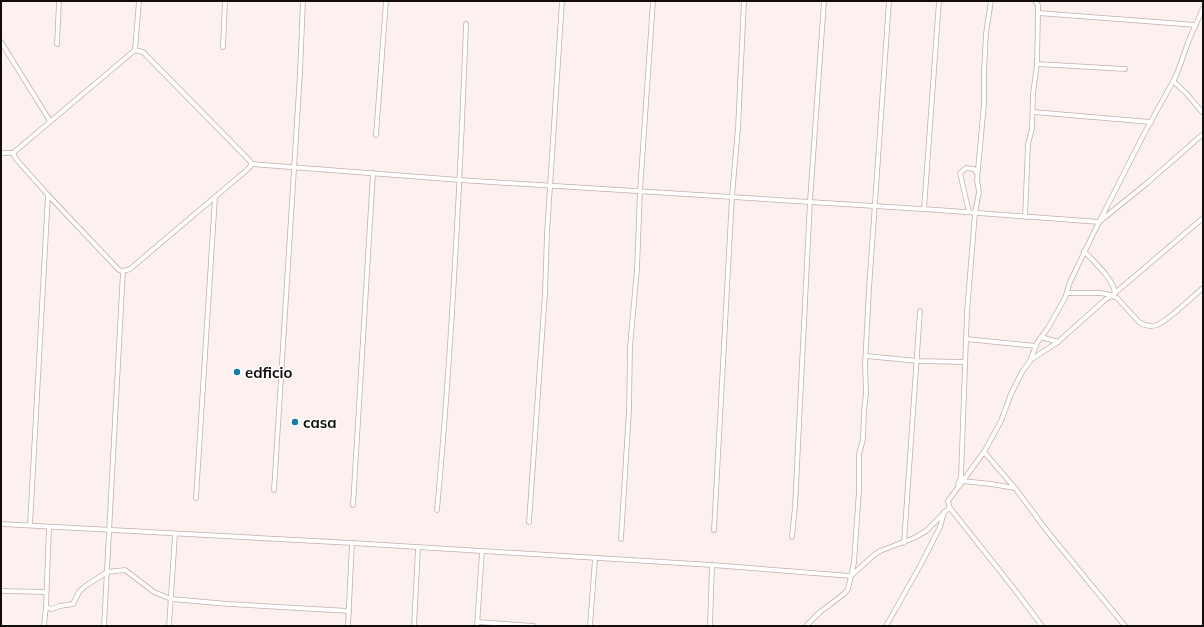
<svg xmlns="http://www.w3.org/2000/svg" width="1204" height="627" viewBox="0 0 1204 627" font-family="Mulish,sans-serif">
	<style>
		.lines { fill: none; stroke-linecap: round; stroke-linejoin: round }
		.minor-casing { stroke: #c1afad; stroke-width: 5.5 }
		.minor { stroke: #fff; stroke-width: 4 }
		.poi-dot { fill: #197ba7; stroke: #fff; stroke-width: 1.5 }
		.labels { text-anchor: middle; dominant-baseline: central; stroke-width: 3; stroke-linejoin: round; paint-order: stroke }
		.poi-label { font-size: 15px; font-weight: bold; fill: #120c0c; stroke: #fff; text-anchor: start }
	</style>
	<rect width="100%" height="100%" fill="#fdf1f0"/>
	<g class="lines">
		<g class="minor-casing">
			<g id="minor">
				<path d="M1038,13L1196,25"/>
				<path d="M1,42L50,121"/>
				<path d="M57,44L59,1"/>
				<path d="M223,47L225,1"/>
				<path d="M135,50L143,52L249,160L252,164L248,169L130,269L123,271L119,270L48,195L16,159L13,153Z"/>
				<path d="M135,50L139,1"/>
				<path d="M1037,64L1125,69"/>
				<path d="M1173,81L1185,92L1203,113"/>
				<path d="M1033,112L1151,122"/>
				<path d="M376,135L386,1"/>
				<path d="M1,153H13"/>
				<path d="M252,164L460,180L938,210L1099,222L1146,184L1203,134"/>
				<path d="M924,209L939,1"/>
				<path d="M969,212L960,173L966,168L974,169L977,173"/>
				<path d="M1025,217L1028,144L1032,129L1033,94L1037,64L1038,13V5L1035,1"/>
				<path d="M1084,251C1094,262 1114,279 1115,294"/>
				<path d="M1067,293H1100L1112,295"/>
				<path d="M1115,293L1203,218"/>
				<path d="M1041,337L1058,342"/>
				<path d="M966,339L1036,346"/>
				<path d="M866,356L918,361L964,362"/>
				<path d="M1032,359L1058,342L1106,299L1112,296L1117,298L1139,322C1145,326 1151,327 1157,325C1169,320 1192,297 1203,288"/>
				<path d="M984,452L1015,488L1047,531L1125,626"/>
				<path d="M963,481L991,484L1015,488"/>
				<path d="M958,484L961,477L967,312L975,213L979,192L977,180L984,104V72L986,33L991,1"/>
				<path d="M274,490L300,73L303,1"/>
				<path d="M196,498L215,197"/>
				<path d="M353,505L373,173"/>
				<path d="M437,510C452,348 460,186 466,24"/>
				<path d="M529,522L545,293L547,233L562,1"/>
				<path d="M1,524L352,543L712,565L851,576"/>
				<path d="M30,525L48,195"/>
				<path d="M714,530L732,196L738,128L744,1"/>
				<path d="M792,537L795,507L810,201L824,1"/>
				<path d="M621,539L629,410L630,347L637,269L640,191L653,1"/>
				<path d="M904,543L920,311"/>
				<path d="M852,575L874,555L880,551L914,538L926,531L943,514"/>
				<path d="M1,591L45,592"/>
				<path d="M46,607L51,609L60,606L73,604L79,592L84,587L107,572L125,570L154,592L171,599L229,604L349,611"/>
				<path d="M478,622L534,626"/>
				<path d="M44,626L46,607L49,527"/>
				<path d="M104,626L123,271"/>
				<path d="M169,626L175,534"/>
				<path d="M348,626L352,543"/>
				<path d="M414,626L418,548"/>
				<path d="M477,626L482,552"/>
				<path d="M590,626L595,559"/>
				<path d="M710,626L712,565"/>
				<path d="M806,626L820,612L844,594L848,589L854,563L859,490V454L863,439L864,411L866,394L865,365L869,289L889,1"/>
				<path d="M886,626L920,566L940,527L944,512L950,508"/>
				<path d="M1042,626L1015,590L950,508L948,501L984,452L1001,421L1011,394L1022,372L1030,361L1037,343L1048,328L1065,298L1070,282L1097,226L1144,134L1176,76L1189,40L1203,8"/>
			</g>
		</g>
		<use href="#minor" class="minor"/>
	</g>
	<g class="poi-dot">
		<circle cx="237" cy="372" r="4"/>
		<circle cx="295" cy="422" r="4"/>
	</g>
	<g class="labels">
		<g class="poi-label">
			<text x="245" y="372">edficio</text>
			<text x="303" y="422">casa</text>
		</g>
	</g>
	<rect width="1204" height="627" fill="none" stroke="#120c0c" stroke-width="4"/>
</svg>
